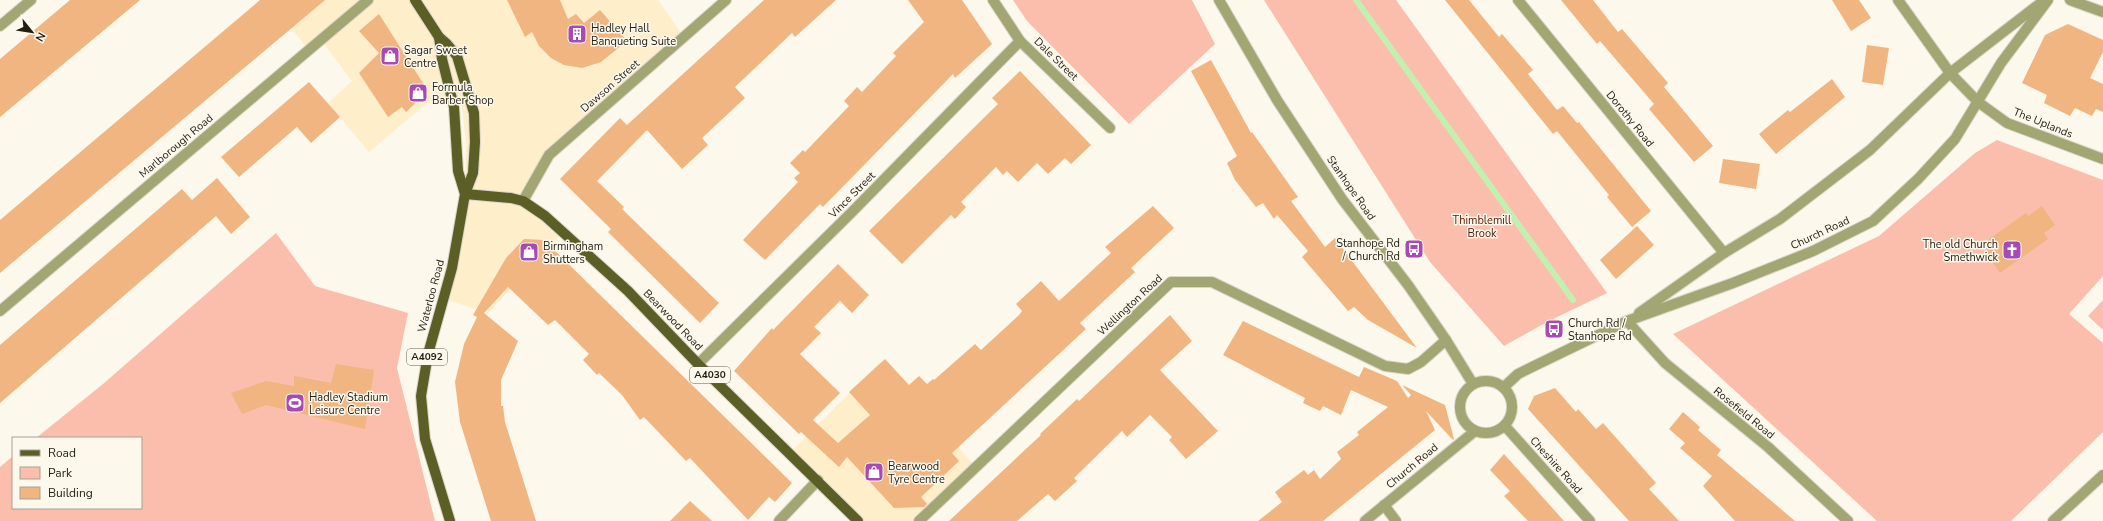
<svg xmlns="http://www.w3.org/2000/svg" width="2103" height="521" viewBox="0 0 2103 521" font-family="'Nunito Sans',sans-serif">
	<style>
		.built { fill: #feeec9 }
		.green { fill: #fbbeac }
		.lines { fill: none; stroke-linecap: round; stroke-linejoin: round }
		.stream { stroke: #c2f0b1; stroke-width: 6 }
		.building { fill: #f0b581 }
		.minor-casing { stroke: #dad5c9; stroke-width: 12 }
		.tertiary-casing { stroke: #dad5c9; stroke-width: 12 }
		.primary-casing { stroke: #dad5c9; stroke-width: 12 }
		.minor { stroke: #a1a673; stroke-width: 10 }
		.tertiary { stroke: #a1a673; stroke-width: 10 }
		.primary { stroke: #5b5e25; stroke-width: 10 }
		.labels { text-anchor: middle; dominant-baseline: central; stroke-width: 3; stroke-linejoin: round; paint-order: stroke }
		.shield { fill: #fdf8ec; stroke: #645f54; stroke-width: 1 }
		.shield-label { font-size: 10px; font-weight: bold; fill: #231e13 }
		.poi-label { font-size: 11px; fill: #231e13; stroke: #fdf8ec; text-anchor: start }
		.street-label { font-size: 11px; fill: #231e13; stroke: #fdf8ec }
		.park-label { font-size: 11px; fill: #551400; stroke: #fdf8ec }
	</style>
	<rect width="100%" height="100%" fill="#fdf8ec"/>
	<g class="built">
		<path d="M268,0H658L684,37L549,155L523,201L563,232L488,313L444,299L465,194L466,142L461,101L427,103L369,152L328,103L352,81L321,40L309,50Z"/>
		<path d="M880,362L976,467L919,521H858L790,453Z"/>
	</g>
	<g class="green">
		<path d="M1013,0H1192L1215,44L1129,124L1027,21Z"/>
		<path d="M1264,0H1396L1607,293L1547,322L1504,346L1430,262Z"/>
		<path d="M1997,140L2103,180V276L2069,314L2103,343V432L2011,521H1877L1673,334L1879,236L1975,153Z"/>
		<path d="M276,233L315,286L408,313L397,368L435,521H0V467L13,456V508H141V438H36L103,384Z"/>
		<path d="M2103,300V330L2088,316Z"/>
	</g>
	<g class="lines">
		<path class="stream" d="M1356,0L1573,300"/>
	</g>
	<g class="building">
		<path d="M70,0H140L0,117V59Z"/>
		<path d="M260,0H325L0,273V220Z"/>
		<path d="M507,0H560L568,19L576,14L584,23L600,10L627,41L601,62L582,68L564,65L551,58L539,46L532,32L525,37Z"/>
		<path d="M764,0H836L795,37L792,33L735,87L745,98L702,138L708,145L682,169L647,130L597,181L624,207L622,209L719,303L700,323L608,232L611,229L560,179L620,118L627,125Z"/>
		<path d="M908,0H962L992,44L955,78L953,74L823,207L820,204L765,260L743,240L798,182L794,178L800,173L790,163L803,150L805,152L849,106L844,101L857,87L862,92L896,56L893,53L924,22Z"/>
		<path d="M1445,0H1469L1499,37L1502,34L1533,70L1528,74L1557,110L1563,106L1577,123L1579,122L1651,211L1632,227L1607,197L1609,195L1557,131L1553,134Z"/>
		<path d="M1561,0H1593L1618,32L1622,29L1668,83L1664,87L1713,146L1694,162L1649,109L1654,104L1600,41L1597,44Z"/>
		<path d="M1832,0H1859L1871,18L1851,31Z"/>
		<path d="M379,14L428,91L406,112L402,107L388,117L359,73L379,53L359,31Z"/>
		<path d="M2068,24L2103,40V52L2090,78L2103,84V112L2096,109L2092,116L2075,108L2070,116L2044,103L2047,95L2022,83L2045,35Z"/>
		<path d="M1867,45L1889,48L1883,85L1862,82Z"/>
		<path d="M1211,60L1251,133L1252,132L1298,197L1291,201L1325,247L1335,238L1417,348L1368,320L1354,307L1348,311L1302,257L1308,251L1277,215L1274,219L1263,203L1256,207L1235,180L1227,163L1237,156L1191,71Z"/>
		<path d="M1020,71L1091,145L1071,164L1065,158L1048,174L1037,163L1018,182L1007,171L1003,175L996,167L961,202L966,207L955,219L951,215L902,264L869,231L998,104L992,98Z"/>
		<path d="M1832,79L1845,97L1776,154L1759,134L1788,110L1790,112Z"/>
		<path d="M309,82L340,117L311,143L297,127L239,177L221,157Z"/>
		<path d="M1723,159L1760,164L1756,189L1719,183Z"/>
		<path d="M217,178L250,217L231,234L216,216L0,403V345L182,189L192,200Z"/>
		<path d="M1153,206L1174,228L1131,268L1135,272L1080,323L1086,329L952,453L959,461L921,497L927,504L924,507L894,508L847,457L839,467L801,432L799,434L734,371L772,328L773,330L838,264L869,295L852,313L840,301L814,327L821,333L800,354L840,393L813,420L838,443L870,415L849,392L885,359L909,385L919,376L927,384L933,379L934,380L975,344L981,350L1019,315L1022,311L1016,304L1041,281L1059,301L1111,253L1105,247Z"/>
		<path d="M2042,206L2055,225L2044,233L2048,239L2000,273L1988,256L1989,239L2026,213L2028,216Z"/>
		<path d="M1637,226L1654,245L1616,279L1600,260Z"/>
		<path d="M524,239L544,240L792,483L775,502L769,497L748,520L690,458L686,461L644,417L640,420L622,395L599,373L597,375L583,360L589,354L555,320L548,325L508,287L484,313L518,341L501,380V406H503L505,422L536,521H491L460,422L455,382L464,344L477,317L473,315L506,258Z"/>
		<path d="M1170,315L1192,341L1160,370L1218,431L1186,459L1169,440L1172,437L1150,415L1127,437L1122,431L1074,478L1077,481L1055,501L1048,494L1017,521H949L1041,435L1040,434L1077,399L1079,401Z"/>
		<path d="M1243,321L1359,377L1364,367L1397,381L1408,398L1411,395L1402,385L1445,405L1454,439L1453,440L1426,411L1435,430L1323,521H1258L1282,502L1275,492L1304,470L1308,475L1314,470L1320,479L1341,459L1337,452L1359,435L1357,432L1388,407L1351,390L1341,415L1323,406L1320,411L1303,403L1305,398L1223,355Z"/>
		<path d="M336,364L374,370L365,429L266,405L242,414L231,393L266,381L294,386V376L331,383Z"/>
		<path d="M1555,388L1576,412L1578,409L1596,429L1603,423L1656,483L1649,489L1679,521H1629L1528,409L1534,396Z"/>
		<path d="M1683,412L1700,427L1698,430L1721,450L1717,455L1795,521H1735L1703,486L1712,476L1680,448L1685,443L1669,429Z"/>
		<path d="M1504,454L1564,521H1528L1504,496L1510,491L1490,470Z"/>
		<path d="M690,501L712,521H670Z"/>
	</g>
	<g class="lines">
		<g class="minor-casing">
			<g id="minor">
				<path d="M993,0L1020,41L1110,128"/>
				<path d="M1518,0L1724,253"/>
				<path d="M1898,0L1950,73"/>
				<path d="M2070,0L2103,12"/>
				<path d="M0,26L31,0"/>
				<path d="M523,201L549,155L726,0"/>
				<path d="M0,311L368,0"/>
				<path d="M1627,321L1665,363L1768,447L1848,521"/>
				<path d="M698,364L850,214L1020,41"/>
				<path d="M1505,426L1590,521"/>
				<path d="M1384,505L1396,521"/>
				<path d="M779,521L818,480"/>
				<path d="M919,521L1171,282H1212L1385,366L1408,369L1421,362L1446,340"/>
				<path d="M2053,521L2103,475"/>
			</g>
		</g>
		<g class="tertiary-casing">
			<g id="tertiary">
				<path d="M1219,0L1277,100L1342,199L1408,285L1446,340L1473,384"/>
				<path d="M1950,73L1978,102L2007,123L2103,159"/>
				<path d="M1639,313L1724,253L1780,219L1870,150L1950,73L2042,2"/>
				<circle cx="1486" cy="407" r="26"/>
				<path d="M1504,387L1518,374L1532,367L1627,321L1733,283L1813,251L1873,221L1918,179L1955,139L2001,63L2048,0"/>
				<path d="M1365,521L1475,431"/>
			</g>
		</g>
		<g class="primary-casing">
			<g id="primary">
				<path d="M415,0L439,37L442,59L454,107L458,171L465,194"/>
				<path d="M439,37L446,43L457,56L474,113L475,142L473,173L465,194L452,268L428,354L421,396L425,439L450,521"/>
				<path d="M465,194L511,198L523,201L545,216L628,291L698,364L858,521"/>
			</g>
		</g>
		<use href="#minor" class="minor"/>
		<use href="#tertiary" class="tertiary"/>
		<use href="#primary" class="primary"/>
	</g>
	<defs>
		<g id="building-square" transform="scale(1)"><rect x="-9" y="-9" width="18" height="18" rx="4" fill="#a74ab3" stroke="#fdf8ec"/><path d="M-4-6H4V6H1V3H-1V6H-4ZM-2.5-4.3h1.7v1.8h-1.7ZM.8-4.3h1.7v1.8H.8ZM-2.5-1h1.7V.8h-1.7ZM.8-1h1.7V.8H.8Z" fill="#fff"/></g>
		<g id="shop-square" transform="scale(1)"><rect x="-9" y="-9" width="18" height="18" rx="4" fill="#a74ab3" stroke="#fdf8ec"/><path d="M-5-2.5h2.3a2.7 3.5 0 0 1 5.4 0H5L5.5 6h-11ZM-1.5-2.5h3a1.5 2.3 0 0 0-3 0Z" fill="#fff"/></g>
		<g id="bus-square" transform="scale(1)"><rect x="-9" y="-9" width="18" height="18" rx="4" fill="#a74ab3" stroke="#fdf8ec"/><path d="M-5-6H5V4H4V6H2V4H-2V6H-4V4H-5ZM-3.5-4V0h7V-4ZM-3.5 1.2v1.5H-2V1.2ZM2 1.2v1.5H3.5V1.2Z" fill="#fff"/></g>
		<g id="church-square" transform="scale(1)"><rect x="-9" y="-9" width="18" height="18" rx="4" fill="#a74ab3" stroke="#fdf8ec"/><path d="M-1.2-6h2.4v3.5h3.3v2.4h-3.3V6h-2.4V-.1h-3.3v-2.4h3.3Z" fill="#fff"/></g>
		<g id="stadium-square" transform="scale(1)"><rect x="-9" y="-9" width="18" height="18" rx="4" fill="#a74ab3" stroke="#fdf8ec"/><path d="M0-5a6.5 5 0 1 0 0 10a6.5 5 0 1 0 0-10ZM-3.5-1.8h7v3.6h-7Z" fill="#fff"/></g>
	</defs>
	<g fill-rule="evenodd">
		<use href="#building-square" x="577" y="34"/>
		<use href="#shop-square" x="390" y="56"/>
		<use href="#shop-square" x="418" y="93"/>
		<use href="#bus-square" x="1414" y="249"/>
		<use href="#church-square" x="2012" y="250"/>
		<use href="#shop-square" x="529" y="252"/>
		<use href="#bus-square" x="1554" y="329"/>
		<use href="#stadium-square" x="295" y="403"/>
		<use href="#shop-square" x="874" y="472"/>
	</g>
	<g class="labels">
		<g class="shield">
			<rect x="407" y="349" width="40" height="16" rx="3"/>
			<rect x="690" y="367" width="40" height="16" rx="3"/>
		</g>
		<g class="shield-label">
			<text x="427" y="357">A4092</text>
			<text x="710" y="375">A4030</text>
		</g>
		<g class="poi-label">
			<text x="591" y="28">Hadley Hall<tspan x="591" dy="13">Banqueting Suite</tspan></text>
			<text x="404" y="50">Sagar Sweet<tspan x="404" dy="13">Centre</tspan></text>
			<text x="432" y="87">Formula<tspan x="432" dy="13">Barber Shop</tspan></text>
			<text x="1400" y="243" text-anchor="end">Stanhope Rd<tspan x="1400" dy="13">/ Church Rd</tspan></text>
			<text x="1998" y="244" text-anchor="end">The old Church<tspan x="1998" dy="13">Smethwick</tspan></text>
			<text x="543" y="246">Birmingham<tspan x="543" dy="13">Shutters</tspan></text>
			<text x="1568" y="323">Church Rd /<tspan x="1568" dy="13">Stanhope Rd</tspan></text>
			<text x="309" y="397">Hadley Stadium<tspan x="309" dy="13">Leisure Centre</tspan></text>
			<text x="888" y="466">Bearwood<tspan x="888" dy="13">Tyre Centre</tspan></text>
		</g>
		<g class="street-label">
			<text transform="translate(1056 59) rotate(44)">Dale Street</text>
			<text transform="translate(610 86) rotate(-41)">Dawson Street</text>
			<text transform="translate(1630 119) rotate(51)">Dorothy Road</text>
			<text transform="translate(2043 123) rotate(22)">The Uplands</text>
			<text transform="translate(176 146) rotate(-40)">Marlborough Road</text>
			<text transform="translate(1351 188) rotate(55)">Stanhope Road</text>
			<text transform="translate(852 195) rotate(-45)">Vince Street</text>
			<text transform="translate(1820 233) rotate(-25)">Church Road</text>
			<text transform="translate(431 296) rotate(-75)">Waterloo Road</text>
			<text transform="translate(1130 305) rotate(-43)">Wellington Road</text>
			<text transform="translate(673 320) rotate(46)">Bearwood Road</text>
			<text transform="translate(1744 413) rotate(39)">Rosefield Road</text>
			<text transform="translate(1556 465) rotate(48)">Cheshire Road</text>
			<text transform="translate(1412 466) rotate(-40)">Church Road</text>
		</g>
		<g class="park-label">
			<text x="1482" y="220">Thimblemill<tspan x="1482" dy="13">Brook</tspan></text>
		</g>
	</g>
	<rect x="12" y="437" width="130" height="72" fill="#fdf8ec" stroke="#a6a195"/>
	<rect x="20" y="450" width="20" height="6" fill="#5b5e25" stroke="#a6a195"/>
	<text x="48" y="457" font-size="12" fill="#231e13">Road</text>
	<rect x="20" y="467" width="20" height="12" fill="#fbbeac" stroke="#a6a195"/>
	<text x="48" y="477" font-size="12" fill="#231e13">Park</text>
	<rect x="20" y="487" width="20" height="12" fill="#f0b581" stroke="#a6a195"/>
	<text x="48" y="497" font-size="12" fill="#231e13">Building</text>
	<g transform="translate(32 32) rotate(120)" stroke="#fdf8ec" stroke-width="3" paint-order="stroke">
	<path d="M0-3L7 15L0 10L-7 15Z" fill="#231e13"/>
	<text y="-6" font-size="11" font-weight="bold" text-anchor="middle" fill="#231e13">N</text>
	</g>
</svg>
